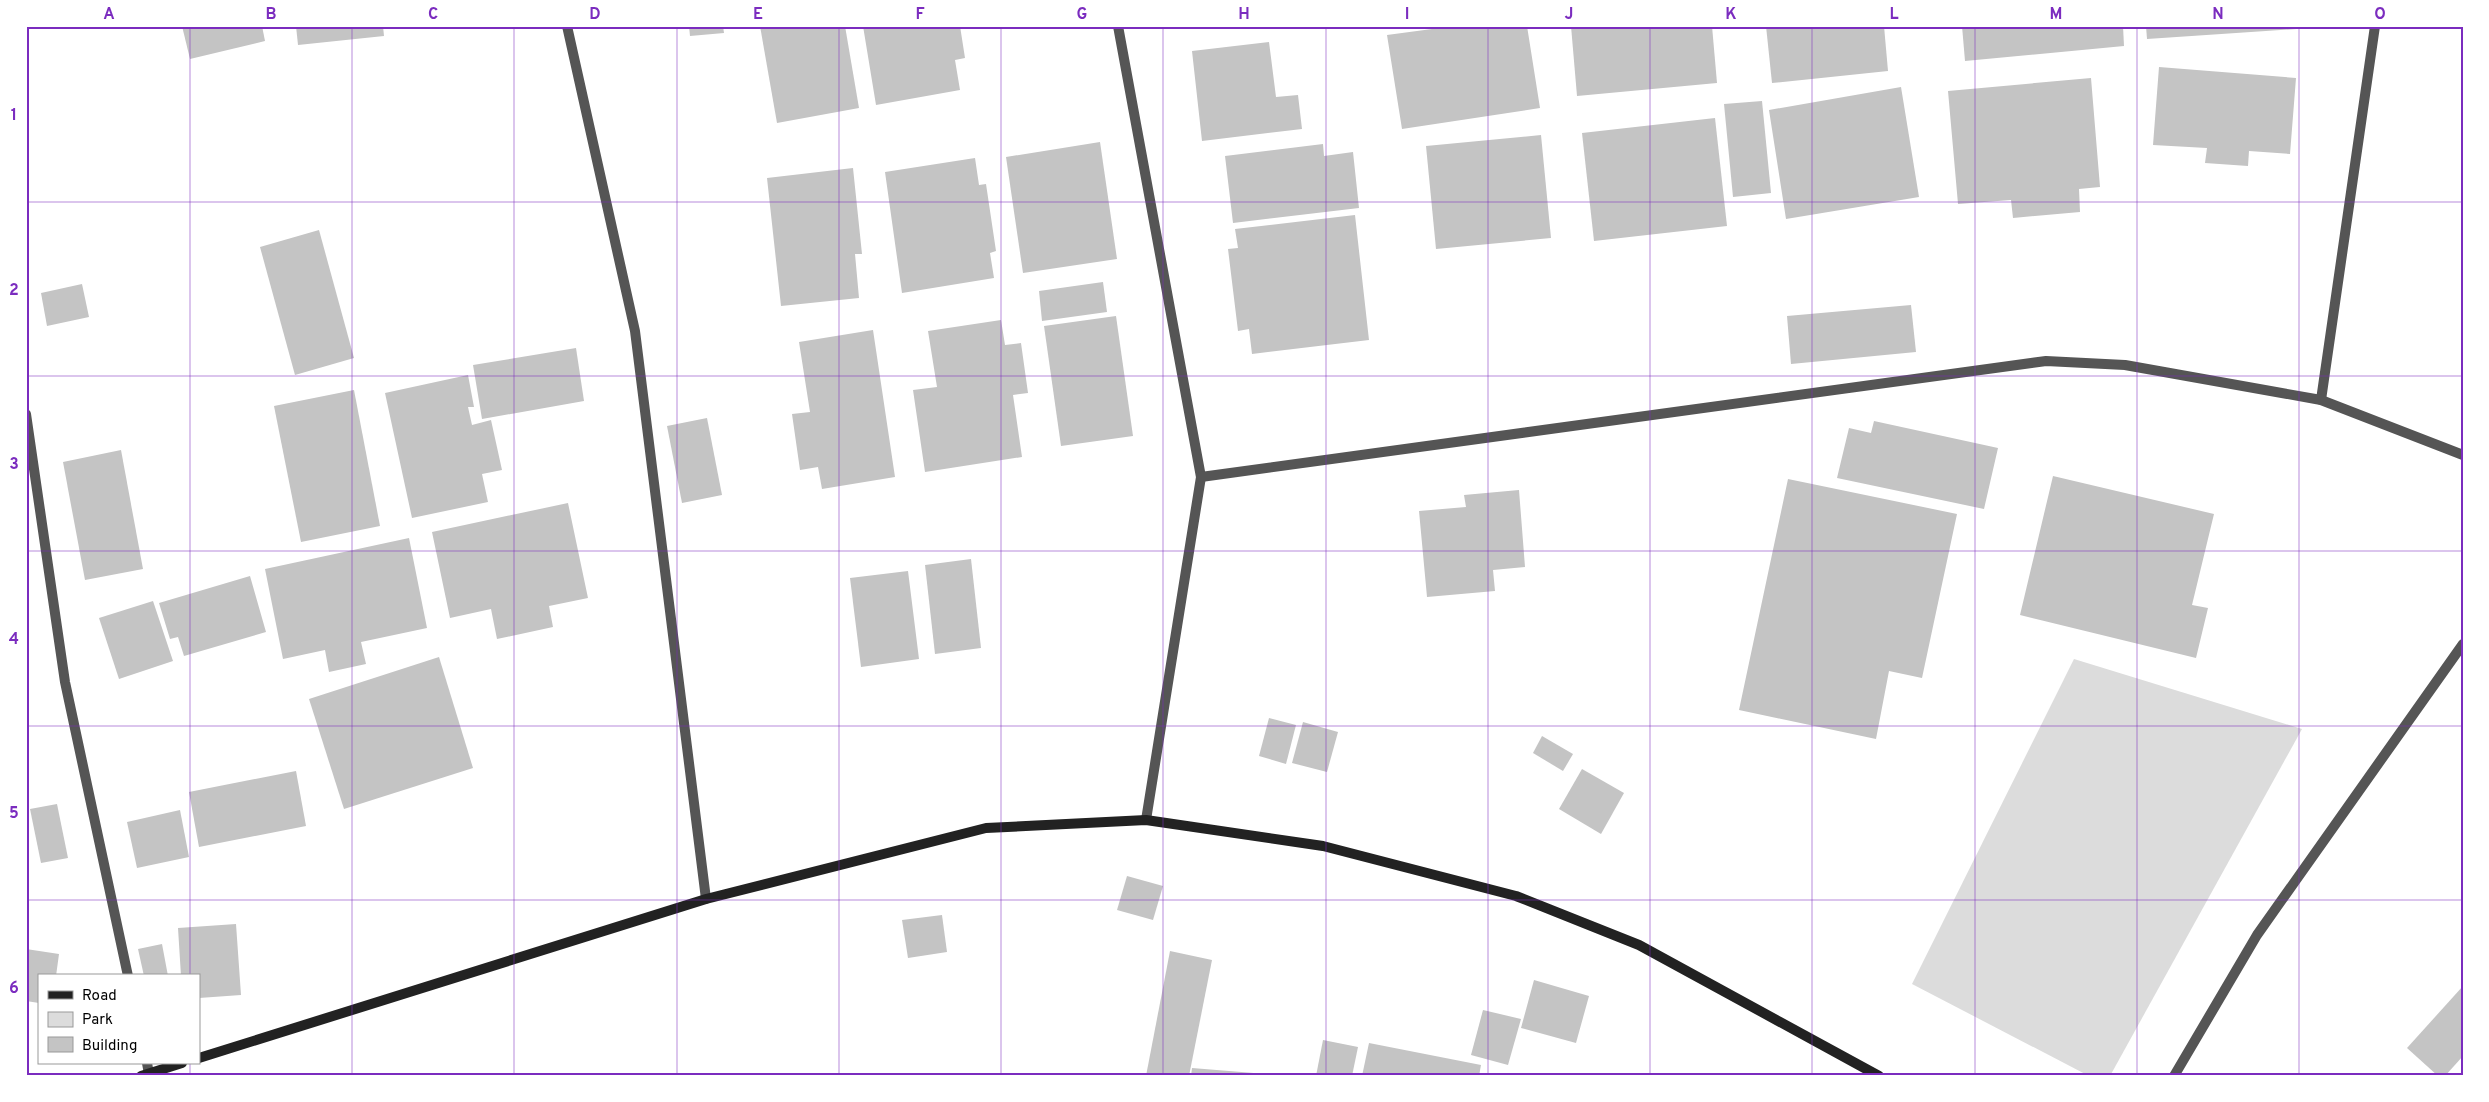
<svg xmlns="http://www.w3.org/2000/svg" width="2489" height="1102" viewBox="0 0 2489 1102" font-family="Overpass,sans-serif">
	<style>
		.green { fill: #dcdcdc }
		.building { fill: #c4c4c4 }
		.lines { fill: none; stroke-linecap: round; stroke-linejoin: round }
		.street { stroke: #555; stroke-width: 10 }
		.secondary { stroke: #222; stroke-width: 10 }
		.grid { fill: none; stroke: #7b2cbf; stroke-width: 1; stroke-opacity: 0.55 }
		.neatline { fill: none; stroke: #7b2cbf; stroke-width: 2 }
		.grid-label { font-size: 16px; text-anchor: middle; font-weight: bold; fill: #7b2cbf }
	</style>
	<rect width="100%" height="100%" fill="#fff"/>
	<path class="green" d="M2074,659L2302,729L2110,1076H2089L1912,984Z"/>
	<g class="building">
		<path d="M182,26H262L265,41L190,59Z"/>
		<path d="M296,26H383L384,36L298,45Z"/>
		<path d="M689,26H723L724,33L690,36Z"/>
		<path d="M760,26H845L859,108L777,123Z"/>
		<path d="M863,26H960L965,58L955,60L960,90L876,105Z"/>
		<path d="M1431,26H1527L1540,108L1402,129L1387,35L1432,29Z"/>
		<path d="M1571,26H1712L1717,83L1577,96Z"/>
		<path d="M1766,26H1884L1888,71L1772,83Z"/>
		<path d="M1962,26H2123L2124,46L1965,61Z"/>
		<path d="M2146,26H2311V28L2147,39Z"/>
		<path d="M1269,42L1276,97L1298,95L1302,129L1202,141L1192,51Z"/>
		<path d="M2159,67L2296,78L2290,154L2249,151L2248,166L2205,163L2207,148L2153,145Z"/>
		<path d="M2091,78L2100,187L2079,189L2080,212L2013,218L2011,200L1958,204L1948,91Z"/>
		<path d="M1901,87L1919,197L1786,219L1769,110Z"/>
		<path d="M1762,101L1771,193L1733,197L1724,104Z"/>
		<path d="M1715,118L1727,226L1594,241L1582,133Z"/>
		<path d="M1541,135L1551,238L1436,249L1426,146Z"/>
		<path d="M1100,142L1117,259L1023,273L1006,157Z"/>
		<path d="M1323,144L1324,156L1353,152L1359,208L1233,223L1225,156Z"/>
		<path d="M975,158L979,185L986,184L996,251L990,253L994,278L902,293L885,172Z"/>
		<path d="M853,168L862,254H855L859,298L781,306L767,178Z"/>
		<path d="M1355,215L1369,340L1252,354L1249,329L1238,331L1228,249L1238,248L1235,229Z"/>
		<path d="M319,230L354,358L295,375L260,247Z"/>
		<path d="M1103,282L1107,312L1042,321L1039,291Z"/>
		<path d="M82,284L89,317L47,326L41,293Z"/>
		<path d="M1911,305L1916,352L1791,364L1787,316Z"/>
		<path d="M1116,316L1133,436L1061,446L1044,326Z"/>
		<path d="M1001,320L1005,345L1021,343L1028,393L1013,395L1022,457L925,472L913,390L937,387L928,331Z"/>
		<path d="M873,330L895,477L822,489L818,467L800,470L792,414L810,412L799,342Z"/>
		<path d="M576,348L584,401L482,419L473,365Z"/>
		<path d="M468,375L474,407H468L472,425L491,420L502,470L482,474L488,502L412,518L385,393Z"/>
		<path d="M354,390L380,526L301,542L274,406Z"/>
		<path d="M707,418L722,495L682,503L667,426Z"/>
		<path d="M1874,421L1998,448L1984,509L1837,478L1849,428L1871,433Z"/>
		<path d="M121,450L143,569L85,580L63,462Z"/>
		<path d="M2053,476L2214,514L2192,605L2208,608L2196,658L2020,615Z"/>
		<path d="M1788,479L1957,514L1922,678L1889,671L1876,739L1739,710Z"/>
		<path d="M1519,490L1525,567L1493,570L1495,591L1427,597L1419,511L1466,507L1464,495Z"/>
		<path d="M568,503L588,598L549,606L553,627L497,639L491,609L450,618L432,532Z"/>
		<path d="M409,538L427,628L361,642L366,664L329,672L325,650L283,659L265,569Z"/>
		<path d="M971,559L981,648L935,654L925,565Z"/>
		<path d="M908,571L919,659L861,667L850,578Z"/>
		<path d="M250,576L266,632L184,656L178,637L170,639L159,603Z"/>
		<path d="M153,601L173,661L119,679L99,618Z"/>
		<path d="M439,657L473,768L344,809L309,699Z"/>
		<path d="M1269,718L1296,725L1286,764L1259,756Z"/>
		<path d="M1303,722L1338,732L1327,772L1292,763Z"/>
		<path d="M1542,736L1573,754L1563,771L1533,753Z"/>
		<path d="M1582,769L1624,793L1601,834L1559,809Z"/>
		<path d="M296,771L306,826L199,847L189,792Z"/>
		<path d="M57,804L68,858L41,863L30,809Z"/>
		<path d="M180,810L189,857L137,868L127,822Z"/>
		<path d="M1127,876L1163,886L1153,920L1117,910Z"/>
		<path d="M942,915L947,952L908,958L902,920Z"/>
		<path d="M236,924L241,995L199,998V976H181L178,928Z"/>
		<path d="M162,944L168,976H144L138,949Z"/>
		<path d="M26,949L59,954L56,976H39V1003L26,1001Z"/>
		<path d="M1170,951L1212,960L1189,1076H1146Z"/>
		<path d="M1534,980L1589,996L1576,1043L1521,1028Z"/>
		<path d="M2463,986V1056L2445,1076H2438L2407,1048Z"/>
		<path d="M1483,1010L1521,1019L1508,1065L1471,1055Z"/>
		<path d="M1323,1040L1358,1047L1352,1076H1316Z"/>
		<path d="M1369,1043L1481,1065L1479,1076H1362Z"/>
		<path d="M1192,1068L1266,1074V1076H1191Z"/>
	</g>
	<g class="lines">
		<g class="street">
			<path d="M567,26L635,331L706,899"/>
			<path d="M1118,26L1201,477L1146,820"/>
			<path d="M2321,400L2375,26"/>
			<path d="M26,414L65,682L128,976"/>
			<path d="M1201,477L2046,361L2125,365L2321,400L2463,455"/>
			<path d="M147,1063L149,1074"/>
			<path d="M2174,1076L2257,935L2463,644"/>
		</g>
		<g class="secondary">
			<path d="M199,1058L706,899L986,828L1146,820L1323,846L1516,896L1639,945L1879,1076"/>
			<path d="M141,1076L182,1063"/>
		</g>
	</g>
	<path class="grid" d="M190,26V976M352,26V1076M514,26V1076M677,26V1076M839,26V1076M1001,26V1076M1163,26V1076M1326,26V1076M1488,26V1076M1650,26V1076M1812,26V1076M1975,26V1076M2137,26V1076M2299,26V1076M26,202H2463M26,376H2463M26,551H2463M26,726H2463M26,900H2463M190,1063V1076"/>
	<rect width="2489" height="1102" fill="none" stroke="#ffffff" stroke-width="55"/>
	<rect x="38" y="974" width="162" height="90" fill="#ffffff" stroke="#999999"/>
	<rect x="48" y="991" width="25" height="8" fill="#222222" stroke="#999999"/>
	<text x="82" y="1000" font-size="15" fill="#000000">Road</text>
	<rect x="48" y="1012" width="25" height="15" fill="#dcdcdc" stroke="#999999"/>
	<text x="82" y="1024" font-size="15" fill="#000000">Park</text>
	<rect x="48" y="1037" width="25" height="15" fill="#c4c4c4" stroke="#999999"/>
	<text x="82" y="1050" font-size="15" fill="#000000">Building</text>
	<rect x="28" y="28" width="2434" height="1046" class="neatline"/>
	<g class="grid-label">
		<text x="109" y="19">A</text>
		<text x="271" y="19">B</text>
		<text x="433" y="19">C</text>
		<text x="595" y="19">D</text>
		<text x="758" y="19">E</text>
		<text x="920" y="19">F</text>
		<text x="1082" y="19">G</text>
		<text x="1244" y="19">H</text>
		<text x="1407" y="19">I</text>
		<text x="1569" y="19">J</text>
		<text x="1731" y="19">K</text>
		<text x="1894" y="19">L</text>
		<text x="2056" y="19">M</text>
		<text x="2218" y="19">N</text>
		<text x="2380" y="19">O</text>
		<text x="14" y="120">1</text>
		<text x="14" y="295">2</text>
		<text x="14" y="469">3</text>
		<text x="14" y="644">4</text>
		<text x="14" y="818">5</text>
		<text x="14" y="993">6</text>
	</g>
</svg>
